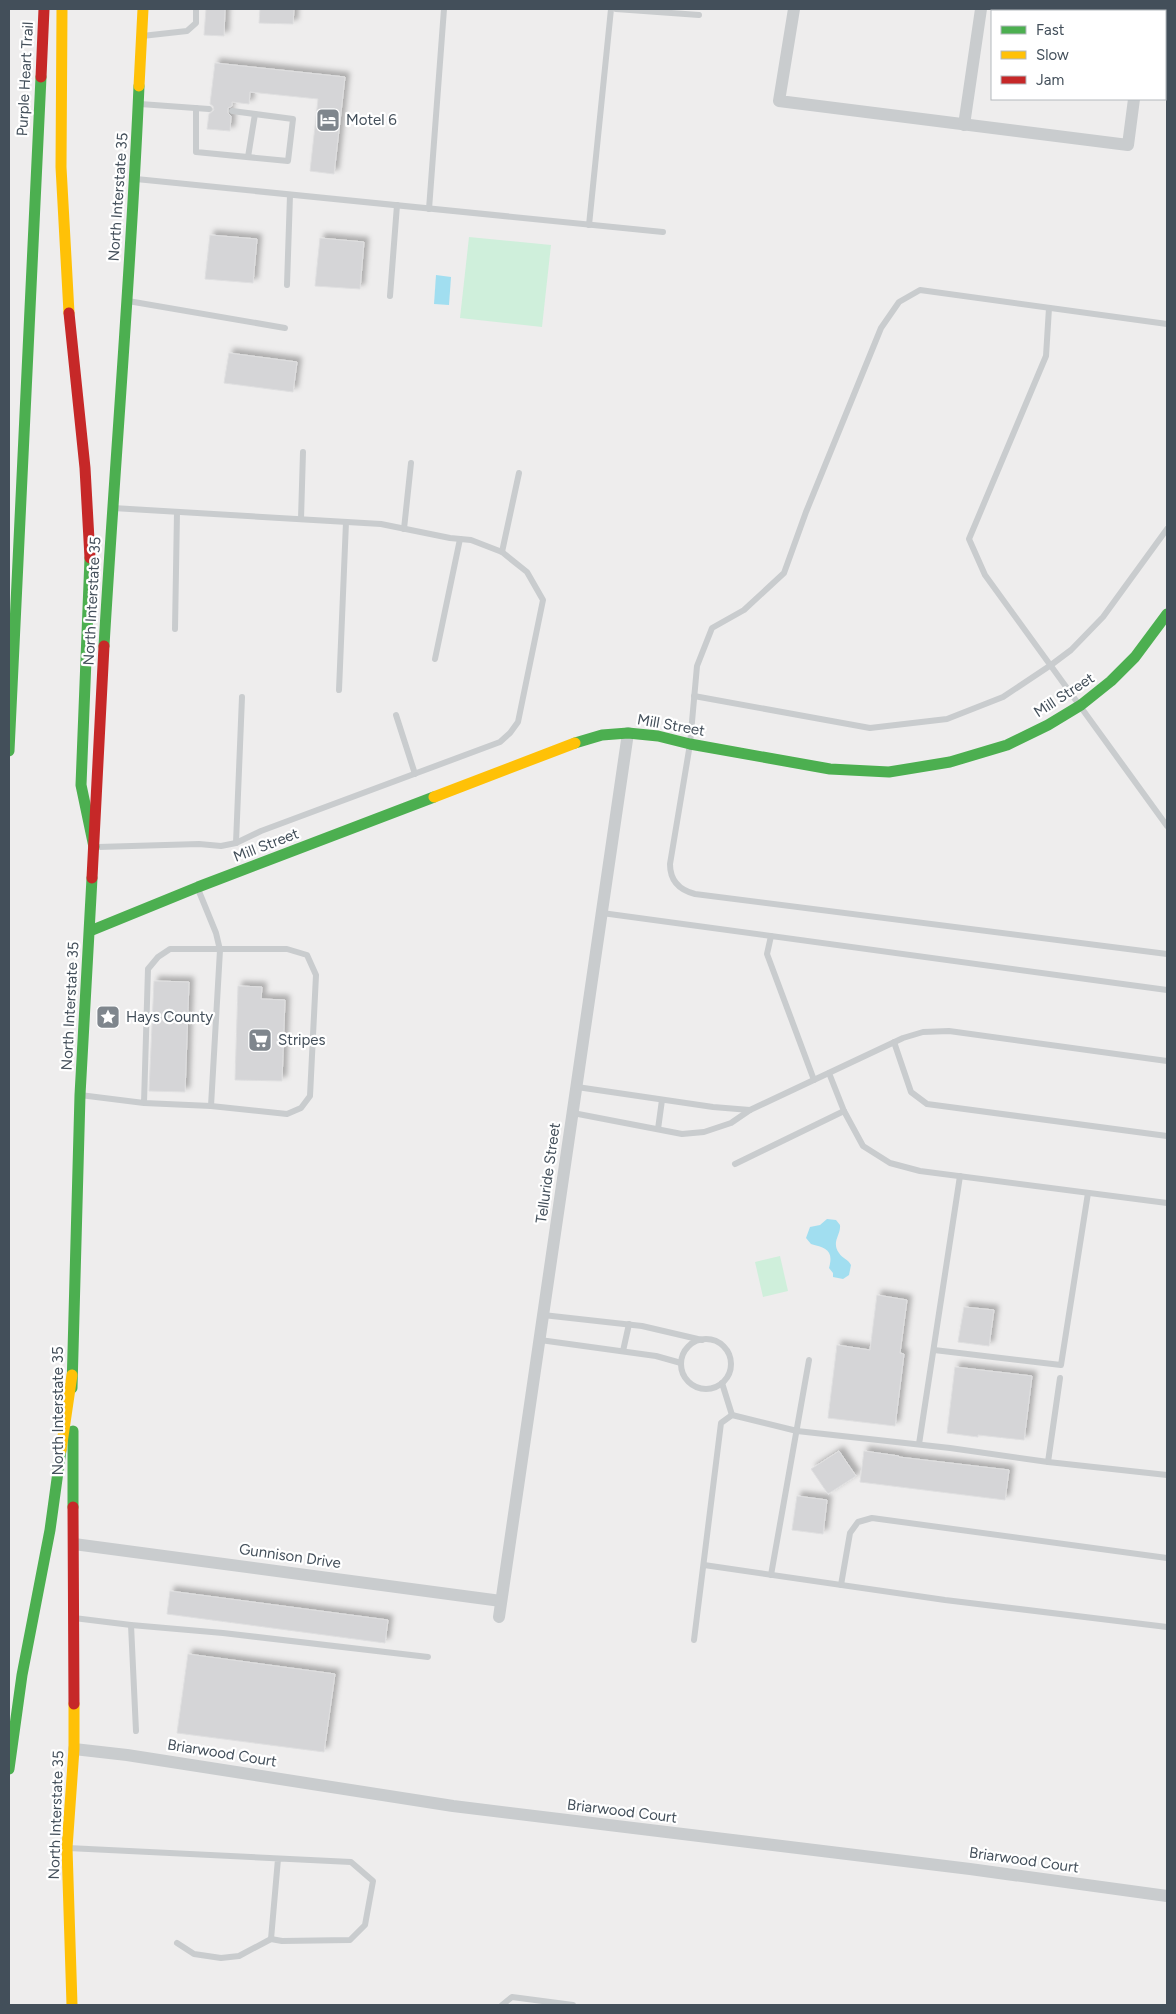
<svg xmlns="http://www.w3.org/2000/svg" width="1176" height="2014" viewBox="0 0 1176 2014" font-family="Figtree,sans-serif">
	<style>
		.green { fill: #cfefdb }
		.water { fill: #a1def0 }
		.building { fill: #d5d5d7; stroke: #dfdfe0; filter: url(#shadow) }
		.lines { fill: none; stroke-linecap: round; stroke-linejoin: round }
		.lane { stroke: #c9ccce; stroke-width: 6 }
		.street { stroke: #c9ccce; stroke-width: 12 }
		.fast { stroke: #4caf50; stroke-width: 11 }
		.slow { stroke: #ffc107; stroke-width: 11 }
		.jam { stroke: #c62828; stroke-width: 11 }
		.labels { text-anchor: middle; dominant-baseline: central; stroke-width: 4.5; stroke-linejoin: round; paint-order: stroke }
		.street-label { font-size: 15px; fill: #434f5a; stroke: #fff }
		.poi-label { font-size: 15px; fill: #434f5a; stroke: #fff; text-anchor: start }
	</style>
	<defs>
		<filter id="shadow"><feDropShadow dx="4.5" dy="-4.5" stdDeviation="2.5" flood-color="#0004"/></filter>
	</defs>
	<rect width="100%" height="100%" fill="#eeeded"/>
	<g class="green">
		<path d="M469,237L551,245L542,327L460,318Z"/>
		<path d="M780,1256L788,1291L763,1297L755,1262Z"/>
	</g>
	<g class="water">
		<path d="M436,275L451,277L449,305L434,304Z"/>
		<path d="M827,1219L836,1220L840,1225C841,1235 831,1242 839,1253C842,1258 848,1259 851,1265L849,1275L843,1279L833,1277V1273L829,1268C834,1250 826,1248 811,1244L806,1238L810,1227L820,1225Z"/>
	</g>
	<g class="building">
		<path d="M206,9H225L224,36L204,35Z"/>
		<path d="M260,9H294L293,24L259,23Z"/>
		<path d="M215,63L345,77L334,174L310,171L318,99L250,92L249,104L232,102V106L228,108V113L231,116L230,131L207,129L209,114L214,110L213,106L210,104Z"/>
		<path d="M210,235L257,239L253,283L205,279Z"/>
		<path d="M320,238L364,242L360,289L315,286Z"/>
		<path d="M229,353L297,362L293,392L224,383Z"/>
		<path d="M154,981L189,982L185,1092L149,1091Z"/>
		<path d="M238,986L262,987L261,999L285,1000L282,1081L235,1080Z"/>
		<path d="M877,1295L907,1300L900,1353L904,1354L895,1426L828,1418L837,1345L870,1350Z"/>
		<path d="M964,1307L994,1310L989,1346L958,1342Z"/>
		<path d="M955,1367L1032,1376L1024,1440L978,1435V1437L947,1433Z"/>
		<path d="M839,1451L856,1476L828,1494L811,1469Z"/>
		<path d="M864,1451L899,1456V1457L1009,1470L1005,1500L860,1482Z"/>
		<path d="M797,1496L827,1500L823,1534L792,1530Z"/>
		<path d="M170,1591L388,1620L385,1643L167,1614Z"/>
		<path d="M188,1654L335,1674L324,1752L177,1733Z"/>
	</g>
	<g class="lines">
		<g class="lane">
			<path d="M616,9L699,15"/>
			<path d="M142,36L187,31L196,23V9"/>
			<path d="M140,104L209,109"/>
			<path d="M196,108V152L288,161L293,119L232,111"/>
			<path d="M248,157L255,114"/>
			<path d="M136,179L663,232"/>
			<path d="M429,209L444,9"/>
			<path d="M589,225L611,9"/>
			<path d="M287,285L290,195"/>
			<path d="M390,296L397,205"/>
			<path d="M128,301L285,328"/>
			<path d="M1049,308L1046,356L969,539L985,575L1167,826"/>
			<path d="M1167,324L920,290L899,302L881,328L806,512L784,573L744,610L712,628L697,666L690,744L670,864C670,881 679,890 695,894L1167,954"/>
			<path d="M301,519L303,452"/>
			<path d="M404,529L411,463"/>
			<path d="M502,552L519,473"/>
			<path d="M175,629L177,512"/>
			<path d="M435,659L460,539"/>
			<path d="M339,690L346,522"/>
			<path d="M694,696L870,728L947,719L1003,697L1051,665L1071,650L1103,617L1167,529"/>
			<path d="M396,715L415,774"/>
			<path d="M236,843L242,697"/>
			<path d="M98,847L199,844L221,846L236,843L261,831L500,742L510,733L518,722L543,600L527,572L502,552L471,540L450,538L381,524L113,508"/>
			<path d="M198,889L216,933L220,950L211,1106"/>
			<path d="M602,913L1167,990"/>
			<path d="M771,936L767,954L814,1080"/>
			<path d="M894,1042L911,1092L927,1104L1167,1136"/>
			<path d="M829,1073L844,1111L863,1146L890,1163L920,1171L1167,1203"/>
			<path d="M577,1087L713,1107L750,1110"/>
			<path d="M80,1095L144,1103L211,1106L287,1114L301,1108L310,1096L316,975L307,955L287,949H170L158,957L148,969L144,1103"/>
			<path d="M573,1113L682,1134L704,1132L731,1123L750,1110L903,1038L923,1032L949,1031L1167,1061"/>
			<path d="M658,1129L662,1100"/>
			<path d="M735,1164L844,1111"/>
			<path d="M543,1315L642,1326L702,1340"/>
			<circle cx="706" cy="1364" r="25"/>
			<path d="M540,1340L656,1356L681,1363"/>
			<path d="M934,1350L1061,1365L1088,1193"/>
			<path d="M623,1351L629,1324"/>
			<path d="M722,1383L732,1415"/>
			<path d="M919,1444L960,1176"/>
			<path d="M1048,1462L1060,1378"/>
			<path d="M704,1565L945,1600L1167,1627"/>
			<path d="M771,1575L809,1360"/>
			<path d="M841,1585L850,1533L858,1522L872,1518L1167,1558"/>
			<path d="M74,1618L131,1625L223,1633L428,1657"/>
			<path d="M131,1625L136,1731"/>
			<path d="M694,1640L721,1423L732,1415L797,1431L950,1448L1048,1462L1167,1475"/>
			<path d="M68,1848L351,1862L373,1881L365,1925L350,1940L282,1941L271,1939L278,1859"/>
			<path d="M177,1943L194,1954L221,1958L239,1956L271,1939"/>
			<path d="M502,2005L512,1997L573,2005"/>
		</g>
		<g class="street">
			<path d="M794,9L779,101L1128,145L1134,99"/>
			<path d="M1146,11V9"/>
			<path d="M964,125L981,9"/>
			<path d="M74,1544L501,1601"/>
			<path d="M499,1617L628,733"/>
			<path d="M74,1749L127,1755L453,1806L970,1869L1167,1896"/>
		</g>
		<g class="fast">
			<path d="M90,558L81,785L94,847"/>
			<path d="M104,646C115,459 131,273 139,86"/>
			<path d="M575,743L602,735L628,733L658,736L690,744L830,769L889,772L950,762L1007,745L1048,725L1081,705L1111,681L1135,657L1167,614"/>
			<path d="M9,751L41,77"/>
			<path d="M90,931L198,887L434,797"/>
			<path d="M72,1388L80,1095L92,878"/>
			<path d="M73,1431V1507"/>
			<path d="M9,1769L22,1675L50,1530L61,1450"/>
		</g>
		<g class="slow">
			<path d="M62,9L61,167L69,313"/>
			<path d="M139,86L143,9"/>
			<path d="M434,797L575,743"/>
			<path d="M61,1450L72,1375"/>
			<path d="M72,2005L67,1848L74,1749V1704"/>
		</g>
		<g class="jam">
			<path d="M41,77L44,9"/>
			<path d="M69,313L85,468L90,558"/>
			<path d="M92,878L104,646"/>
			<path d="M73,1507L74,1704"/>
		</g>
	</g>
	<defs>
		<g id="hotel-square" transform="scale(1.25)"><rect x="-9" y="-9" width="18" height="18" rx="4" fill="#7f868d" stroke="#fff"/><path d="M-6-4.5h1.5V1H6V5H4.5V3h-9V5H-6ZM-4 0a1.8 1.8 0 1 1 3.6 0ZM.5 0V-2.5h3Q6-2.5 6 0Z" fill="#fff"/></g>
		<g id="sight-square" transform="scale(1.25)"><rect x="-9" y="-9" width="18" height="18" rx="4" fill="#7f868d" stroke="#fff"/><path d="M0-6L1.8-2.2L6-1.7L2.9 1.2L3.7 5.4L0 3.3L-3.7 5.4L-2.9 1.2L-6-1.7L-1.8-2.2Z" fill="#fff"/></g>
		<g id="supermarket-square" transform="scale(1.25)"><rect x="-9" y="-9" width="18" height="18" rx="4" fill="#7f868d" stroke="#fff"/><path d="M-6-5.5h2.5l.6 2H6L4.5 2H-2.5L-4.4-4H-6ZM-1.5 3.2a1.3 1.3 0 1 0 .1 0ZM3 3.2a1.3 1.3 0 1 0 .1 0Z" fill="#fff"/></g>
	</defs>
	<g fill-rule="evenodd">
		<use href="#hotel-square" x="328" y="120"/>
		<use href="#sight-square" x="108" y="1017"/>
		<use href="#supermarket-square" x="260" y="1040"/>
	</g>
	<g class="labels">
		<g class="street-label">
			<text transform="translate(25 79) rotate(-87)">Purple Heart Trail</text>
			<text transform="translate(118 197) rotate(-86)">North Interstate 35</text>
			<text transform="translate(92 601) rotate(-87)">North Interstate 35</text>
			<text transform="translate(1064 695) rotate(-33)">Mill Street</text>
			<text transform="translate(671 725) rotate(10)">Mill Street</text>
			<text transform="translate(266 845) rotate(-21)">Mill Street</text>
			<text transform="translate(70 1006) rotate(-87)">North Interstate 35</text>
			<text transform="translate(548 1173) rotate(-82)">Telluride Street</text>
			<text transform="translate(58 1411) rotate(-90)">North Interstate 35</text>
			<text transform="translate(290 1556) rotate(8)">Gunnison Drive</text>
			<text transform="translate(222 1753) rotate(9)">Briarwood Court</text>
			<text transform="translate(622 1811) rotate(7)">Briarwood Court</text>
			<text transform="translate(56 1815) rotate(-88)">North Interstate 35</text>
			<text transform="translate(1024 1860) rotate(8)">Briarwood Court</text>
		</g>
		<g class="poi-label">
			<text x="346" y="120">Motel 6</text>
			<text x="126" y="1017">Hays County</text>
			<text x="278" y="1040">Stripes</text>
		</g>
	</g>
	<rect width="1176" height="2014" fill="none" stroke="#434f5a" stroke-width="20"/>
	<rect x="991" y="10" width="175" height="90" fill="#ffffff" stroke="#b4b9bd"/>
	<rect x="1001" y="26" width="25" height="8" fill="#4caf50" stroke="#b4b9bd"/>
	<text x="1036" y="35" font-size="15" fill="#434f5a">Fast</text>
	<rect x="1001" y="51" width="25" height="8" fill="#ffc107" stroke="#b4b9bd"/>
	<text x="1036" y="60" font-size="15" fill="#434f5a">Slow</text>
	<rect x="1001" y="76" width="25" height="8" fill="#c62828" stroke="#b4b9bd"/>
	<text x="1036" y="85" font-size="15" fill="#434f5a">Jam</text>
</svg>
